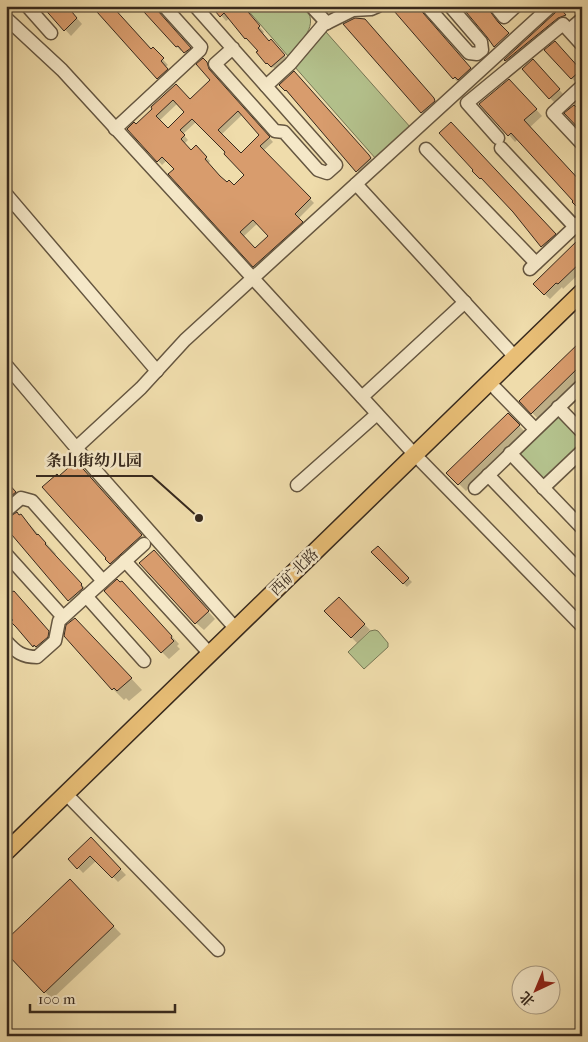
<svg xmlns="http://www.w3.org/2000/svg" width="588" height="1042" viewBox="0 0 588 1042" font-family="'IM FELL French Canon','Noto Serif SC',serif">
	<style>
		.green { fill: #b4c28d; stroke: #767655 }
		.shadow { fill: #0003; fill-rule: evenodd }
		.building { fill: #d89c6d; stroke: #37291d; fill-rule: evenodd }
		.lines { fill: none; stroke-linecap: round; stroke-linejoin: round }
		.minor-casing { stroke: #655640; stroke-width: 15 }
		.major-casing { stroke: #37291d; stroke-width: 19 }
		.minor { stroke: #f5e8c8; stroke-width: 12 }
		.major { stroke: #e8be76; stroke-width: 16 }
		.labels { text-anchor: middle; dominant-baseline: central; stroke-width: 5; stroke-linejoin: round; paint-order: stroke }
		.street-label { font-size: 15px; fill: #37291d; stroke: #f5e8c8 }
		.leader { fill: none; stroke: #37291d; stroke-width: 2 }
		.callout-dot { fill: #37291d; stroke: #f5e8c8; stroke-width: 2 }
		.callout-label { font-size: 16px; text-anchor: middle; font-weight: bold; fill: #37291d; stroke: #f5e8c8; stroke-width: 5; stroke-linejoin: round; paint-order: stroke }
	</style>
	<rect width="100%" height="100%" fill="#efdcab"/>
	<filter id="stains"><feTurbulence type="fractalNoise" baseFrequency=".004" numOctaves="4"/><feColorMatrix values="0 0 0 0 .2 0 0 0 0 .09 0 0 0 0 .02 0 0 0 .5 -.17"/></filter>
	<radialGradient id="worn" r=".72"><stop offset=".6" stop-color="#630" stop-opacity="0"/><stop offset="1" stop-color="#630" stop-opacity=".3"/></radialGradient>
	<g class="green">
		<path d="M304,6C321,26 301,40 288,56L245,7Z"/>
		<path d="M323,31L326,32L411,128L376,159L294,66Z"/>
		<path d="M558,415L582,439V445L544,481L518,455Z"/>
		<path d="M375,630L378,631L388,643V647L364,669L348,652L370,631Z"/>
	</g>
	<g class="shadow">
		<path d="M44,6H66L82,24L71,36Z"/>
		<path d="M104,6H124L117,13L151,51L153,49L168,65L165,67L173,75L163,84Z"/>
		<path d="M144,6H158L162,17L194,53L190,57L182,49L181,51L145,12L148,10Z"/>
		<path d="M213,6L250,16L264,32L262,34L269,42L277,46L289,61L277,71L273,67L272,68L230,18L226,21Z"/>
		<path d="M394,6H418L426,15L428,20L478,76L461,86L395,11L397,10Z"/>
		<path d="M529,6H555L539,17Z"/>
		<path d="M559,9L568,19L561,21L509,64L506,60Z"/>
		<path d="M345,25L372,28L442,109L429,120Z"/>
		<path d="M560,48L582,72V80L577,84L546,50Z"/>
		<path d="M204,60L211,67L213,75L273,142L263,151L314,203L298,219L306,226L258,270L170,174L176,169L167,160L162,165L129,129L136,126L176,86L190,101L212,80ZM178,103L186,112L168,129L159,121ZM243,114L261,135L241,155L222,134ZM196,122L246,175L234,186L222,179L208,164L210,161L196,147L191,152L184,144L188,140L183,134ZM258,223L270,236L255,250L243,237Z"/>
		<path d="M537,66L564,95L555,103L550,98Z"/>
		<path d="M299,76L378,166L364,178L281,85Z"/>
		<path d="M516,87L542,116L529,128L575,201L518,139L515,142L509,135Z"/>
		<path d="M458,130L562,242L549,253L489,185L474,171Z"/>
		<path d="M582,238V271L563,289L562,287L550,299L534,284Z"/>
		<path d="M582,342V379L539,420L521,401Z"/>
		<path d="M508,414L526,433L466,491L448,473Z"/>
		<path d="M76,462L151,546L120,573L111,563L59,477Z"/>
		<path d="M6,481L26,503L16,512L31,526L56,554L55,555L92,596L93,600L80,611L65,595L13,517L6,510Z"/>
		<path d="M378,548L412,582L407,587L373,552Z"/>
		<path d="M161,559L215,619L204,630L196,623Z"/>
		<path d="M6,583L59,643L58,648L48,657L46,656L45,657L34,646L6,614Z"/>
		<path d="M129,590L179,644L177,646L180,649L169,659L162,652Z"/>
		<path d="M339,599L370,630L357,643L326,611Z"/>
		<path d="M86,630L142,690L129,701L126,698L124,700L113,689L66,636Z"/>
		<path d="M91,839L126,875L118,882L97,860L83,873L70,859Z"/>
		<path d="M70,881L121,934L52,999L6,951Z"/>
	</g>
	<g class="building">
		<path d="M42,6H67L77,18L64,31Z"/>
		<path d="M104,6H112L151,49L153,47L164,58L161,61L168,69L157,79L97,12Z"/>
		<path d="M150,6H156L158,11L191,48L184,53L178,46L176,47L144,12Z"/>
		<path d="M211,6H243L260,26L258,28L269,41L271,39L285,55L271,67L267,63L266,64L256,52L258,51L246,38L245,39L224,13L220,17Z"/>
		<path d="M399,6H417L471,68L458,80L455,77L453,79L394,11Z"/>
		<path d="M461,6H486L498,22L509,33L494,47L487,37Z"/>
		<path d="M559,7L566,15L558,18L505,61L504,60L556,12Z"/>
		<path d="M355,18L365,19L434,98L435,101L421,113L343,24Z"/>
		<path d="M555,41L581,70L571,79L544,50Z"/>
		<path d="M203,58L207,62L209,69L270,137L260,146L311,198L295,214L303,222L253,267L168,174L174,169L162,157L157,162L127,129L134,122L136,124L152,109L151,107L176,84L190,99L210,80L196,64ZM173,100L184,112L168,128L156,116ZM238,111L259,135L241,153L218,130ZM192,119L225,152L224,154L244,175L234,185L229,180L227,182L220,176L205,159L207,157L196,145L191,150L181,139L185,135L180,130ZM253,220L268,236L255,248L240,232Z"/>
		<path d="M533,59L560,89L549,99L522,69Z"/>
		<path d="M294,71L369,155L371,158L356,172L286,90L285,91L279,85Z"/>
		<path d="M509,79L537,109L524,120L582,183V212L572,202L573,201L511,133L508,136L479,104Z"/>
		<path d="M574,105L582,113V132L564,113Z"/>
		<path d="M451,122L556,234L541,247L513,212L481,178L480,179L472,171L473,170L439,133Z"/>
		<path d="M582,236V261L558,284L556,283L544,295L533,284Z"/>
		<path d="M582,340V364L531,414L519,401Z"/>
		<path d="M508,413L520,425L458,485L446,473Z"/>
		<path d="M76,461L142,535L110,564L105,559L106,558L42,487L57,474L59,476Z"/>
		<path d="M6,481L16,492L6,500Z"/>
		<path d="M17,512L19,515L21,514L37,535L38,534L46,543L45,544L82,584L81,585L83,588L68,601L6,528V519Z"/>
		<path d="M378,546L409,578L403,584L371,552Z"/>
		<path d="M154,550L209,611L195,624L139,563Z"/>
		<path d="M117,579L120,582L122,581L172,636L171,638L174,641L161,653L104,591Z"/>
		<path d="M6,586L12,592L14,591L49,631L48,637L36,647L34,645L33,647L16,627L11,622L13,620L6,613Z"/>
		<path d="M339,597L365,624L351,638L324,611Z"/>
		<path d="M75,618L132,678L117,691L114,688L112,690L64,636L66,625Z"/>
		<path d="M91,837L121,869L112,878L90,856L77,869L68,859Z"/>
		<path d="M70,879L114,926L44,993L6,953V940Z"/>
	</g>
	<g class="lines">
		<g class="minor-casing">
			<g id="minor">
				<path d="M27,6L51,33"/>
				<path d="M195,6C242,59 289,112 336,165L327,173L318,170L284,132L275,131L215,64L233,48"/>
				<path d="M311,6L327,23"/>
				<path d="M427,6L469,53L477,54L482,50L481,42L450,6"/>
				<path d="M495,6L504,17L516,6"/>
				<path d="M6,18L62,70L415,455"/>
				<path d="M569,30L582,19"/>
				<path d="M266,86L290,64L323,25L353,10L371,9L378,6"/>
				<path d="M582,86L553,113L582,144"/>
				<path d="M115,129L200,50L201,47L164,6"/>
				<path d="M498,138L467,103L563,24L582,45"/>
				<path d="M501,148L575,227"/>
				<path d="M426,149L536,263"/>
				<path d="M356,184L515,357"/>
				<path d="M6,194L157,371"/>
				<path d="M530,269L582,220"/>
				<path d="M6,365L89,463L236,629"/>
				<path d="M496,389L535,429"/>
				<path d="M362,397L465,302"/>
				<path d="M558,407L582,432"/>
				<path d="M76,448L141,388L185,340L551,6"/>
				<path d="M510,453L582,528"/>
				<path d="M421,461L582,626"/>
				<path d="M488,475L582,573"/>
				<path d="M297,485L377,414"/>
				<path d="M475,488L582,385"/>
				<path d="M543,488L582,451"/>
				<path d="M6,511L21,498L32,501L103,581"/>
				<path d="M6,554L63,617"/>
				<path d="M125,561L210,654"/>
				<path d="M86,596L144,661"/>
				<path d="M6,641C16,652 22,657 37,657L55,641L59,621L144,544"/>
				<path d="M72,800L218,950"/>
			</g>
		</g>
		<g class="major-casing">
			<path id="major" d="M6,852L582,292"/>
		</g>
		<use href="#minor" class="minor"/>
		<use href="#major" class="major"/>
	</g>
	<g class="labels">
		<g class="street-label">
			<text transform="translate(294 572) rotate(-44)">西矿北路</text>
		</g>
	</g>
	<path class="leader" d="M199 518L152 476H36"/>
	<circle class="callout-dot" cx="199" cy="518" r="5"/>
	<g class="callout-label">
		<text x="94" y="466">条山街幼儿园</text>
	</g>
	<rect width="588" height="1042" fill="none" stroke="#efdcab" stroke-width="25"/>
	<rect x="8" y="8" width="573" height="1027" fill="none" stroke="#37291d" stroke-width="2.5"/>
	<rect x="12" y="12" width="563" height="1017" fill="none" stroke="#37291d"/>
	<g transform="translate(536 990) rotate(224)"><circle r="24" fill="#f5e8c8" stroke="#a99c84"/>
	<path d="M0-4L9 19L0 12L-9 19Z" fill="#8f2418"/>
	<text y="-8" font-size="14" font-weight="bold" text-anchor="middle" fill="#37291d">北</text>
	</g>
	<path d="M30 1004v8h145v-8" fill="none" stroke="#37291d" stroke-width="2.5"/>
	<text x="38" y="1004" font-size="15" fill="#37291d" stroke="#f5e8c8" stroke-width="4" paint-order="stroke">100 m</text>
	<rect width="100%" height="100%" filter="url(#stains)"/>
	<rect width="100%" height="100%" fill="url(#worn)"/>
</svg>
